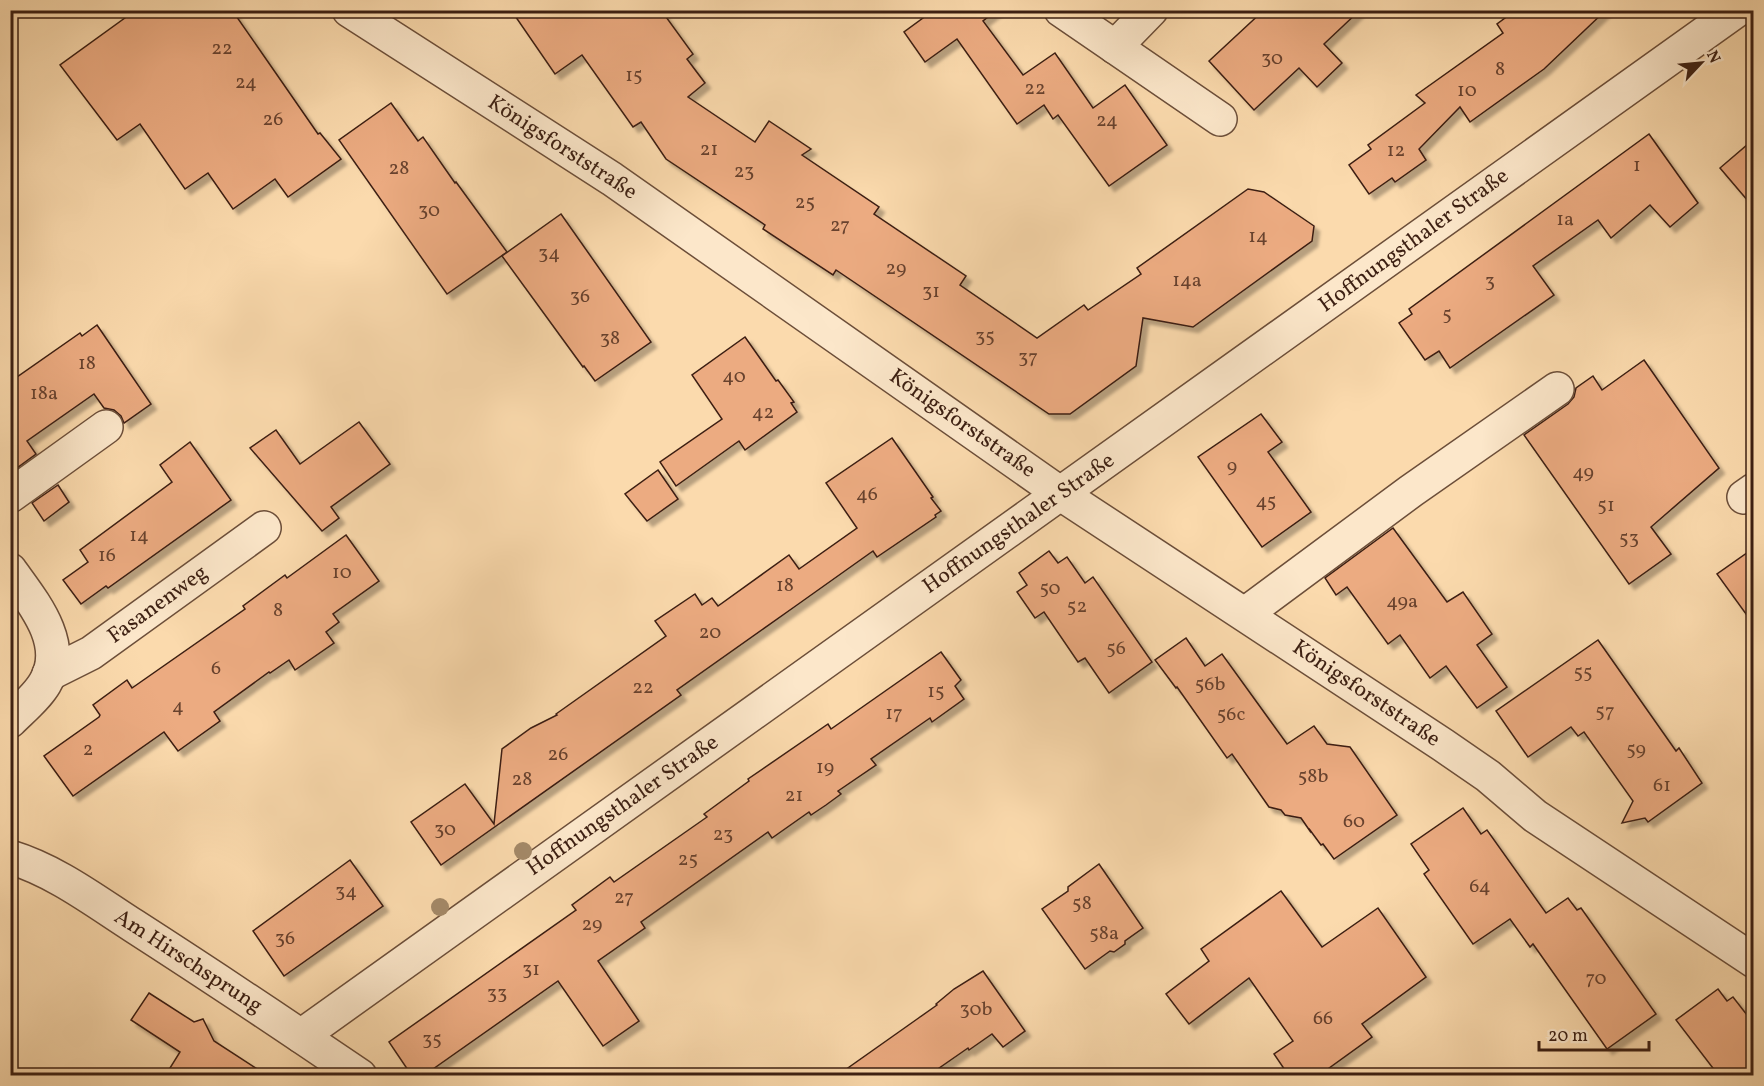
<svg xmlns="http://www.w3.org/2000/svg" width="1764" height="1086" viewBox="0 0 1764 1086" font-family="Vollkorn,serif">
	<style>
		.building { fill: #ecab81; stroke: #3c1f12; stroke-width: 1.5; filter: url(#shadow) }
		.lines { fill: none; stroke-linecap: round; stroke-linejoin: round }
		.minor-casing { stroke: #6c4e39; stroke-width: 36 }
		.minor { stroke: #fce7ca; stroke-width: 33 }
		.tree { fill: #a48968 }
		.labels { text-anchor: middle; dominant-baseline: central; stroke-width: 4.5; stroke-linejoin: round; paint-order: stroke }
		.number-label { font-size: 20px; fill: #68422e }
		.street-label { font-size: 22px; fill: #3c1f12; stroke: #fce7ca }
	</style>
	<defs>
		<filter id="shadow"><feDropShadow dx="5.5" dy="5.5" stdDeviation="1.5" flood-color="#0004"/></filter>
	</defs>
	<rect width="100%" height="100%" fill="#fbdaad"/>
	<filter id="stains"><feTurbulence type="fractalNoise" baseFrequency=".00333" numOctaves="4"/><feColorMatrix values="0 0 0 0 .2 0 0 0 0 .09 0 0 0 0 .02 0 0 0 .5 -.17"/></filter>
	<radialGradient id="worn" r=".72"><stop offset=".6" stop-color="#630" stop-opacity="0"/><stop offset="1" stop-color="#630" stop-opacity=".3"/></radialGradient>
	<g class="building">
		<path d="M136,10H232L318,134L320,133L341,159L288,197L275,179L233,209L208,173L185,189L140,124L117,140L60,65Z"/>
		<path d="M511,10H661L693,54L687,59L705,83L688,97L755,142L769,121L811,149L802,155L879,207L874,214L966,276L960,285L1037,338L1084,305L1088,310L1141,274L1137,268L1248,189L1264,192L1314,226L1312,241L1193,327L1143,318L1136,366L1070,414H1049L836,270L833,275L763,229L765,225L666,159L641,122L633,127L582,55L555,74Z"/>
		<path d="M934,10H997L983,21L1023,75L1055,53L1093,108L1125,85L1167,145L1109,186L1058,115L1053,119L1044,105L1017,124L957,39L925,62L904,32Z"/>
		<path d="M1264,10H1360L1324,44L1342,63L1317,87L1299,68L1254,110L1209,61Z"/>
		<path d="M1516,10H1606L1544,69L1470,122L1460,107L1419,149L1426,160L1395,182L1392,178L1369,194L1349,165L1371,149L1368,145L1425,103L1416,95L1503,33L1497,24Z"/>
		<path d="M391,103L418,141L423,137L455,183L456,182L507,252L447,294L339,140Z"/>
		<path d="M1649,134L1698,203L1670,227L1650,205L1611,238L1598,220L1533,266L1554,295L1450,368L1439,351L1425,360L1399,323L1412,314L1409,309Z"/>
		<path d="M1754,139V208L1720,168Z"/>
		<path d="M561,214L651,342L595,381L584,366L583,367L502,256Z"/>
		<path d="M97,325L151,404L124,423L121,416L114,410L104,408L94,394L27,441L36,454L10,473V382L80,333L82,336Z"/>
		<path d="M745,337L776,381L778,380L794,402L791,403L797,412L745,450L739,441L676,486L660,462L722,419L692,375Z"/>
		<path d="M1644,360L1719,468L1651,527L1671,554L1629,584L1524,435L1568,404L1574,397L1576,388L1593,376L1602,390Z"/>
		<path d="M1261,414L1282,442L1268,452L1311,512L1262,547L1198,457Z"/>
		<path d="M359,422L390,464L331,507L339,518L322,531L250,448L276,430L300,464Z"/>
		<path d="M892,438L933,497L931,498L941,511L935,515L936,517L877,557L873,551L797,605L677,690L681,695L441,865L411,822L465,784L494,824L502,749L531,728L557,715L556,714L666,636L655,621L695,594L702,605L712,598L718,606L789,555L799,569L857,528L826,483Z"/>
		<path d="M190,442L231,500L108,588L106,586L81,604L63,580L88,562L80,550L172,482L160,465Z"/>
		<path d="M658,470L678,499L647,521L625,494Z"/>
		<path d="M58,485L69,502L44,521L32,503Z"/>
		<path d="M1393,528L1447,602L1463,592L1492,634L1477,645L1507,687L1477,708L1446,666L1430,678L1400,635L1388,644L1347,587L1336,595L1325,578Z"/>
		<path d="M346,535L379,581L333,614L339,622L326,632L334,643L295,670L289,660L270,673L269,672L214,712L220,721L178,751L164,732L73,796L44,756L99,717L100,715L93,705L127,680L132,688L245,609L243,606L285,575L287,578Z"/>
		<path d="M1754,548V625L1717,574Z"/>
		<path d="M1049,551L1058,563L1067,557L1085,583L1093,577L1152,662L1109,693L1085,658L1078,662L1044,612L1035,618L1017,592L1027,585L1019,573Z"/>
		<path d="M1186,638L1205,666L1222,654L1287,744L1314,726L1327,744L1350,747L1397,815L1334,859L1323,844L1321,845L1310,830V831L1301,818L1285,815L1281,810L1269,807L1232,754L1227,758L1177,687L1176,688L1155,660Z"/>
		<path d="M1598,640L1676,751L1679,748L1702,783L1648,822L1645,818L1622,823L1633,801L1584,732L1578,736L1571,727L1528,757L1496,711Z"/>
		<path d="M941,652L961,680L955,686L964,699L932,722L930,718L871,759L876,765L838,791L841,794L826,805L811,815L809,812L772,838L768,832L641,922L645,928L598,961L639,1021L603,1046L558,981L423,1076H412L389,1042L576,910L572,905L610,877L614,882L707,817L704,814L749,781L748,779L828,724L831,729Z"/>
		<path d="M1463,808L1481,834L1487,830L1546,913L1568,898L1577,910L1581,908L1656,1014L1607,1049L1533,944L1530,947L1510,919L1473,944L1424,874L1429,870L1411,844Z"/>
		<path d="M350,860L383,906L284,976L253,931Z"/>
		<path d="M1099,864L1143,928L1125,941V944L1114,952L1110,951L1085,969L1042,909L1068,891V887Z"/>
		<path d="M1281,891L1322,947L1378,908L1426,977L1362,1024L1372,1037L1318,1076H1289L1274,1054L1293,1041L1249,978L1189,1024L1166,994L1209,961L1201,949Z"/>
		<path d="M983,971L1025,1031L1003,1047L992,1034L969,1050L968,1048L929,1075H838L937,1005L936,1004L954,989Z"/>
		<path d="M1718,989L1727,1001L1733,997L1754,1024V1076H1719L1676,1020Z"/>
		<path d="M149,993L194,1022L203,1019L214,1041L268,1076H165L180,1052L131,1020Z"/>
	</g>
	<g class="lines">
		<g class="minor-casing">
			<g id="minor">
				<path d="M349,10L612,179L1061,494L1443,745L1488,776L1535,816L1754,961"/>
				<path d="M1061,10L1220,119"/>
				<path d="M1115,47L1151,10"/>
				<path d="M10,496L106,427"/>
				<path d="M1744,497L1754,490"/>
				<path d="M10,570C32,601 69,644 45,683C37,697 22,709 10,721"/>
				<path d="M1245,614L1411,491L1557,389"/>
				<path d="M49,674L91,653L264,528"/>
				<path d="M10,857C56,871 95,901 134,926C210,975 285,1025 360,1076"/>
				<path d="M301,1036L1737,10"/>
			</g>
		</g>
		<use href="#minor" class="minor"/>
	</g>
	<g class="tree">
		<circle cx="523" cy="851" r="9"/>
		<circle cx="440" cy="907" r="9"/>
	</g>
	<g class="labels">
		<g class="number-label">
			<text x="222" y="49">22</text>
			<text x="1272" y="59">30</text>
			<text x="1500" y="70">8</text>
			<text x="634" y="76">15</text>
			<text x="246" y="83">24</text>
			<text x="1035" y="89">22</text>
			<text x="1467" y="91">10</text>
			<text x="273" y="120">26</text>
			<text x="1107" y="121">24</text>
			<text x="709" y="150">21</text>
			<text x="1396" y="151">12</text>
			<text x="1637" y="166">1</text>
			<text x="399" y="169">28</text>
			<text x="744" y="172">23</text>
			<text x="805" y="203">25</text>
			<text x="429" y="211">30</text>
			<text x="1565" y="220">1a</text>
			<text x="840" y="226">27</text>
			<text x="1258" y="237">14</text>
			<text x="549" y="254">34</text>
			<text x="896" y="269">29</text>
			<text x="1187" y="281">14a</text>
			<text x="1490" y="282">3</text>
			<text x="931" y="292">31</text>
			<text x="580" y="297">36</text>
			<text x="1447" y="315">5</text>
			<text x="985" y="337">35</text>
			<text x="610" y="339">38</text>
			<text x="1028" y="358">37</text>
			<text x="87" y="364">18</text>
			<text x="734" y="377">40</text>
			<text x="44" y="394">18a</text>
			<text x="763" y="413">42</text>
			<text x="1232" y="467">9</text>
			<text x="1583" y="473">49</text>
			<text x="867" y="495">46</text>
			<text x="1266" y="502">45</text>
			<text x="1606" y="506">51</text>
			<text x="139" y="536">14</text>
			<text x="1629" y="539">53</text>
			<text x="107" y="556">16</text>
			<text x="342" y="573">10</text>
			<text x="785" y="586">18</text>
			<text x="1050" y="589">50</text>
			<text x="1402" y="602">49a</text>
			<text x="1077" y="607">52</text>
			<text x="278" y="611">8</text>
			<text x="710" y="633">20</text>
			<text x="1116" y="649">56</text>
			<text x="216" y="669">6</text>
			<text x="1583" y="673">55</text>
			<text x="1210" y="685">56b</text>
			<text x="643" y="688">22</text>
			<text x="936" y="692">15</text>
			<text x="178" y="707">4</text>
			<text x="1605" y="712">57</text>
			<text x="894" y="714">17</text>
			<text x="1231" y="715">56c</text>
			<text x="88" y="750">2</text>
			<text x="1636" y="750">59</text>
			<text x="558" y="755">26</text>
			<text x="825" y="768">19</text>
			<text x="1313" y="777">58b</text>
			<text x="522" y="780">28</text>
			<text x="1662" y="786">61</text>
			<text x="794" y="796">21</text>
			<text x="1354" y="822">60</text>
			<text x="445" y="830">30</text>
			<text x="723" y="835">23</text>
			<text x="688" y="860">25</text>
			<text x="1480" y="887">64</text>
			<text x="346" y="892">34</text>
			<text x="624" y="898">27</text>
			<text x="1082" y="904">58</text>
			<text x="592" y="925">29</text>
			<text x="1104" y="934">58a</text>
			<text x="285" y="939">36</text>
			<text x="531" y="970">31</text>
			<text x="1596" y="979">70</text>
			<text x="497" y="994">33</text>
			<text x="976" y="1010">30b</text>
			<text x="1323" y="1019">66</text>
			<text x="432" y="1040">35</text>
		</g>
		<g class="street-label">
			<text transform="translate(562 148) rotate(33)">Königsforststraße</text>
			<text transform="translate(1414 241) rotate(-36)">Hoffnungsthaler Straße</text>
			<text transform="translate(962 424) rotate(35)">Königsforststraße</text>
			<text transform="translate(1019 524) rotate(-35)">Hoffnungsthaler Straße</text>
			<text transform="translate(158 605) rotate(-36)">Fasanenweg</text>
			<text transform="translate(1366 694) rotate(34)">Königsforststraße</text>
			<text transform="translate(623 806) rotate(-35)">Hoffnungsthaler Straße</text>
			<text transform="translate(188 962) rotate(33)">Am Hirschsprung</text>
		</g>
	</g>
	<rect width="1764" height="1086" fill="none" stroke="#fbdaad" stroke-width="36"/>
	<rect x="12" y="12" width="1740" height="1062" fill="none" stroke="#3c1f12" stroke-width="3"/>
	<rect x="18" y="18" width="1728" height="1050" fill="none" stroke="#3c1f12" stroke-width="1.5"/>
	<g transform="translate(1701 63) rotate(64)" stroke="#fce7ca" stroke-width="4.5" paint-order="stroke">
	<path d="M0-4.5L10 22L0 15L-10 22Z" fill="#3c1f12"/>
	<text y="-9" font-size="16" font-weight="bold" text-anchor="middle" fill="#3c1f12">N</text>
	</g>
	<path d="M1539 1041v9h110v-9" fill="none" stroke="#3c1f12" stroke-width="3"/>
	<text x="1548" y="1041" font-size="18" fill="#3c1f12" stroke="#fce7ca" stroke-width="4.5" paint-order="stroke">20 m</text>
	<rect width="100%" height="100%" filter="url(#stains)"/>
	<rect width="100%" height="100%" fill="url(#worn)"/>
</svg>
